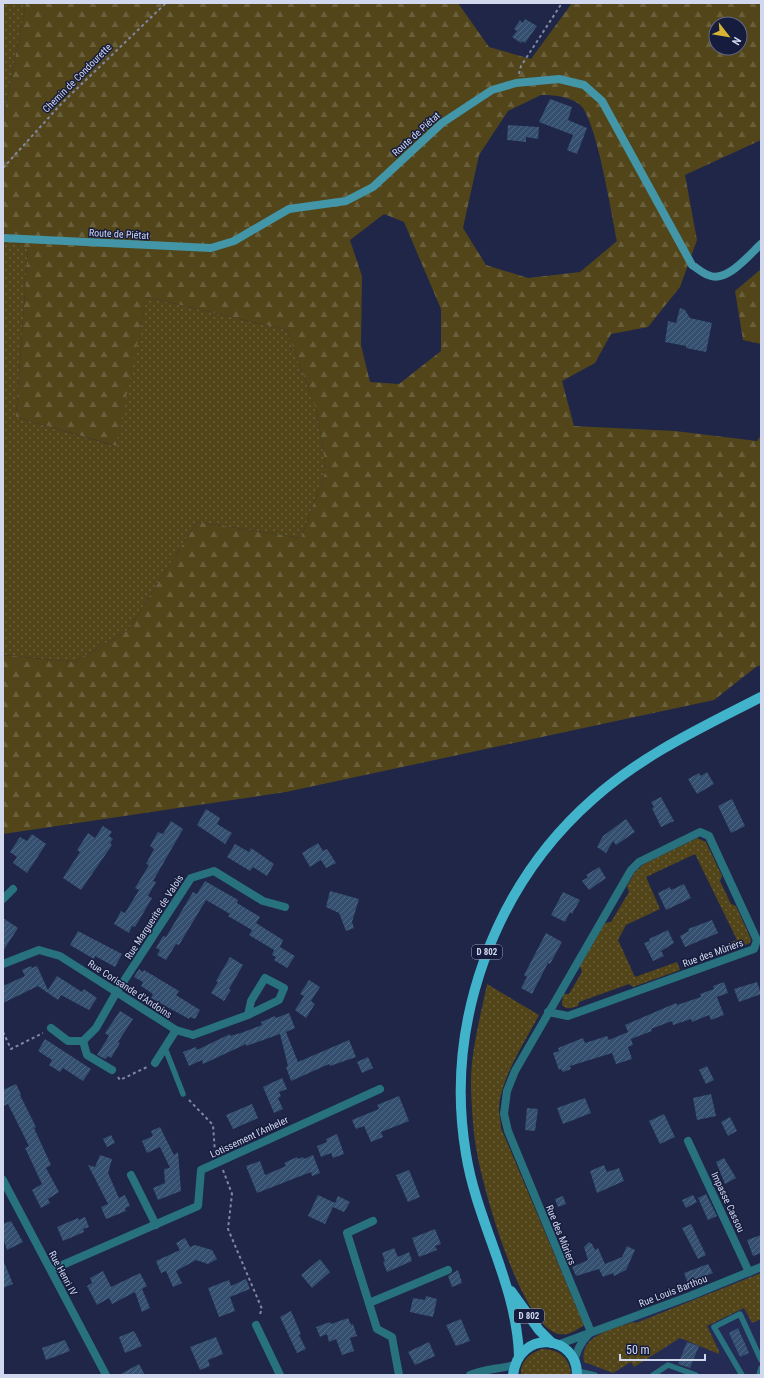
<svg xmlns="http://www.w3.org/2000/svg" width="764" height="1378" viewBox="0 0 764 1378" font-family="'Roboto Condensed',sans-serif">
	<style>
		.built { fill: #242b54 }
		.grass { fill: url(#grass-dots) }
		.forest { fill: url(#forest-firs); fill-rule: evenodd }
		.building { fill: url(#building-hatch) }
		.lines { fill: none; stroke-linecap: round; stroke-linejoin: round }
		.path { stroke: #8188a3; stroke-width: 2; stroke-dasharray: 3 3; stroke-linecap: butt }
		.lane { stroke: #287280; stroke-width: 5.5 }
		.street { stroke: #287280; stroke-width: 8 }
		.secondary { stroke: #4296a7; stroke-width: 8 }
		.primary { stroke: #41b4cb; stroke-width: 10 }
		.labels { text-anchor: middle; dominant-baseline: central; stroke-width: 3; stroke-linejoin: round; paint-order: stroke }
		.shield { fill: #161c3d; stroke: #99a0b9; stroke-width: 1 }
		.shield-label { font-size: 9px; font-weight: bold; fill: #d1d8ee }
		.street-label { font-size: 10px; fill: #d1d8ee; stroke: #161c3d }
	</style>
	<defs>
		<pattern id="grass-dots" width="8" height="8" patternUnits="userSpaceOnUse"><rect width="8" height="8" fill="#52451a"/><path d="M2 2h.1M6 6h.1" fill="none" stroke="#6a5f3c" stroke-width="1.8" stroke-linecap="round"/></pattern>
		<pattern id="forest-firs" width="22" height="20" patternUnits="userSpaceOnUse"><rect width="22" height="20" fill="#52451a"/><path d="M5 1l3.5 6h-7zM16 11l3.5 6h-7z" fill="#6a5f3c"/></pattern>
		<pattern id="building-hatch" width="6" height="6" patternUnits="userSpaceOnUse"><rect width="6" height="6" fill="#344f6f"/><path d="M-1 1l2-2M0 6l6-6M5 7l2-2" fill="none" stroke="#506884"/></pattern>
	</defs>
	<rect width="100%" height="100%" fill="#1f2648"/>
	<path class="built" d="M761,1267V1375H577V1352L591,1332Z"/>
	<g class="grass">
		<path d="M3,3H26L3,120Z"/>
		<path d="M3,236L28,249L16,417L115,446L147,297L287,330L317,412L326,470L301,538L197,522L128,630L74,662L3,655Z"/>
		<path d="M697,838L706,842L722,876L720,881L731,904L736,906L751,939L750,943L732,950L729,943L737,940L695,854L646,877L660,909L626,925L618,940L635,977L677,962L680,970L633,987L629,984L579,1002L578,1006C571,1008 567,1010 562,1005L563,994H569L582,972L580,966L605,923L611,922L629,892L627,886L635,872L644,864Z"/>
		<path d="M487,984L539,1015C525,1042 500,1079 499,1109C499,1115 501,1122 501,1128L584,1325C577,1330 569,1336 559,1334C521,1327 483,1188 477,1153C473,1132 472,1110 471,1089C470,1054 480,1019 487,984Z"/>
		<path d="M761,1273V1319L752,1323L744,1308L707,1326L719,1351V1354L680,1338L634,1367L631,1362L613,1373L584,1362C579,1335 612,1330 632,1322L636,1323Z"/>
		<path d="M542,1349C559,1349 570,1358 571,1375H521C520,1361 530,1353 542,1349Z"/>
	</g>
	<g class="forest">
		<path d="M26,3H458L489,47L531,59L572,3H761V140L685,175L697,240L680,287L648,327L611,334L595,363L562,381L574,426L675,431L757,441L761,435V665L756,667L714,700L286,792L3,834V655L74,662L128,630L197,522L301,538L326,470L317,412L287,330L147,297L116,446L16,417L28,249L3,236V120ZM716,24H740V48H716ZM541,95C554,95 567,96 579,104C596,115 612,217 617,241L580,272L528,278L486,265L463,228L479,155L508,111ZM384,214L404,222L441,309V351L399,384L370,382L361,345L362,276L350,240Z"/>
		<path d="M761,269V344L743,340L735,291Z"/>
	</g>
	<g class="building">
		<path d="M525,19L537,26L525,43L522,41L521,43L512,37L517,31L514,29L520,20L523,23Z"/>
		<path d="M550,99L572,107L568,120L587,128L577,154L567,150L573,135L539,122Z"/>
		<path d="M508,125L539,127L538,139L526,137V142L507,140Z"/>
		<path d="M680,308L685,310L690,318L712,323L706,352L686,348V346L665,342L668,321L676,323Z"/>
		<path d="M707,772L714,784L697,794L688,779L699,773L701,776Z"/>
		<path d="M661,797L674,821L661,827L652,808L654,807L651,802Z"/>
		<path d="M732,799L745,826L731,833L718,806Z"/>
		<path d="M206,809L220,818L217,824L232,833L225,844L197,825Z"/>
		<path d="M626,819L635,832L616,845L613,841L606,853L597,847L603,836Z"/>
		<path d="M171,821L183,829L153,881L156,882L148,896L152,898L135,927L132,926L129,933L114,924L121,911L125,913L139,890L135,888L149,865L146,864L154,849L150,846L158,832L163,834Z"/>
		<path d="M103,826L112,832L109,836L113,839L110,843L112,845L81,890L63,878L80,852L77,850L88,833L95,838Z"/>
		<path d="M32,834L46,844L27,873L13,863L17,857L10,852L20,837L27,841Z"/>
		<path d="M318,843L323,851L327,849L336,863L326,868L321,860L310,867L302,853Z"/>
		<path d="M235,844L249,852L251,848L274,864L267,876L253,867L250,871L227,857Z"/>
		<path d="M599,867L606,878L589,890L582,881L588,877L586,875Z"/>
		<path d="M205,881L238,900L237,903L260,917L256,923L283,940L280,947L295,956L287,968L274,960L276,957L272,955L274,950L249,935L252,930L228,916L230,914L206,900L179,945L176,944L166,960L157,955L160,950L156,948L163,936L166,937L193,892L197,894Z"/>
		<path d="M684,884L691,898L666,910L658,893L670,887L671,890Z"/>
		<path d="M330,891L359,899L352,922L354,928L346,931L339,913L326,907Z"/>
		<path d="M563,892L580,900L572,914L570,912L565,922L551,915Z"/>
		<path d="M3,918L18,928L3,951Z"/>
		<path d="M712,920L718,933L685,947L680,936L689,931L688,929Z"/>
		<path d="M668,930L674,943L661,951L664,956L653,961L644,943L650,941L649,939Z"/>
		<path d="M78,931L122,954L115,967L95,956L94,959L70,945Z"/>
		<path d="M546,933L562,942L550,964L548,963L532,994L521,988L527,977L524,975Z"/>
		<path d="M230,957L243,965L229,989L231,990L224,1001L211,993L218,982L216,981Z"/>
		<path d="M31,966L32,968L37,966L48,990L57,976L82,992L84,989L97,998L89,1010L61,995L58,1000L38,986L3,1003V986L25,976L22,970Z"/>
		<path d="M139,969L143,972L144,970L179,991L176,995L200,1010L195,1019L190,1017L189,1019L151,998L153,994L141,986L143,982L134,977Z"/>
		<path d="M309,980L320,987L311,1001L315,1004L306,1018L295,1010L304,996L300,994Z"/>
		<path d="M724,982L728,993L717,997L724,1015L711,1020L709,1015L692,1022L691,1019L673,1025L672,1021L651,1029L652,1031L631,1039L633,1045L628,1047L632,1059L616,1064L612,1053L570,1066L571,1069L563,1072L561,1069L559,1070L553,1053L559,1051L558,1048L583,1038L585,1043L607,1036L609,1040L628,1032L625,1025L676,1003L677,1005L701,997L700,994L714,989L713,986Z"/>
		<path d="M757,982L761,994L739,1002L734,989Z"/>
		<path d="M120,1011L133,1019L118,1042L120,1043L111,1058L108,1056L105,1059L97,1055L109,1036L105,1033Z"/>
		<path d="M289,1013L295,1028L286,1032L298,1062L349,1040L356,1057L330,1066L329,1064L291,1081L286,1067L288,1066L280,1034L246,1046V1044L203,1064L202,1060L189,1066L183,1052L196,1047L197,1050L230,1034V1036L241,1033L262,1025L261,1022L275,1016L276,1018Z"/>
		<path d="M45,1039L91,1069L83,1081L63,1068L60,1072L49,1065L52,1060L38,1051Z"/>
		<path d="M368,1057L373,1068L362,1073L357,1062Z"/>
		<path d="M707,1066L714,1080L706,1084L699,1070Z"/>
		<path d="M282,1078L287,1089L279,1092L281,1096L278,1098L283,1109L274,1113L263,1087Z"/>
		<path d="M16,1084L21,1094L20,1095L36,1127L34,1128L51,1165L46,1168L59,1192L48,1199L50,1203L41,1208L32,1190L42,1184L25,1148L29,1146L8,1104L3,1106V1090Z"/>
		<path d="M711,1094L716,1116L697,1120L693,1098Z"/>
		<path d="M399,1096L409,1121L381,1132L383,1137L371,1142L364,1126L356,1129L352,1120L379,1109L377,1105Z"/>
		<path d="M585,1098L591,1113L563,1124L557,1108Z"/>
		<path d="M252,1104L258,1118L233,1129L226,1115Z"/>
		<path d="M527,1108L538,1109L535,1131L525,1130Z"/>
		<path d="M664,1114L675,1137L660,1144L649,1121Z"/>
		<path d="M730,1117L737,1131L728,1136L721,1122Z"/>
		<path d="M160,1127L174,1155L178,1152L181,1191L158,1200L153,1188L165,1183L164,1169L170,1168L160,1147L166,1144L147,1153L142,1141L153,1136L151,1131Z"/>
		<path d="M337,1134L344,1154L333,1158L331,1153L321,1157L317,1146L327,1142L326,1139Z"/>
		<path d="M111,1135L115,1143L107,1147L103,1139Z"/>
		<path d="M100,1155L112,1159L108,1173L119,1198L125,1195L130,1206L125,1208L126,1211L106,1219L101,1207L108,1204L88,1165L95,1167Z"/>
		<path d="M313,1155L320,1173L312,1176L311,1172L257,1193L246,1166L260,1161L265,1175L286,1166L284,1163L297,1157L298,1159L303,1157L304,1159Z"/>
		<path d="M724,1158L736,1178L725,1184L716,1162Z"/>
		<path d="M604,1165L607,1172L619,1168L624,1181L597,1193L590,1171Z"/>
		<path d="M409,1170L420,1197L408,1202L396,1175Z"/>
		<path d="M706,1194L717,1216L708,1220L698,1198Z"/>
		<path d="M318,1195L335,1203L338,1196L350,1202L344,1212L333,1207L325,1224L308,1216Z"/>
		<path d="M693,1195L697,1202L686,1208L682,1200Z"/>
		<path d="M563,1196L566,1204L558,1207L555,1199Z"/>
		<path d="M85,1217L89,1227L83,1229L84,1232L63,1241L57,1227L78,1218L79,1220Z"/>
		<path d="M11,1221L23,1242L7,1250L3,1238V1224Z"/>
		<path d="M691,1224L706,1255L698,1259L682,1228Z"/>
		<path d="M435,1229L441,1244L435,1246L437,1250L419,1257L412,1238Z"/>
		<path d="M761,1235V1253L753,1256L747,1240Z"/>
		<path d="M185,1238L190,1247L195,1245L212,1250L217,1259L208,1264L196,1260L176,1271L182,1283L173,1287L166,1271L161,1273L156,1261L180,1250L176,1243Z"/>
		<path d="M589,1242L592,1244L595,1250L598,1248L605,1264L622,1257L627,1246L635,1250L626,1270L614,1276L613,1273L603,1277L599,1269L576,1276L572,1267L588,1260L584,1247Z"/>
		<path d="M394,1248L398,1257L409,1252L412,1261L387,1272L383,1262L385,1261L382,1253Z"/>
		<path d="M320,1259L330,1272L312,1288L301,1275Z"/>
		<path d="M3,1260L13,1284L3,1288Z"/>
		<path d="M708,1264L713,1273L688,1283L684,1273Z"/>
		<path d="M458,1270L462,1283L452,1287L448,1276Z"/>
		<path d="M103,1271L111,1287L140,1273L147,1286L142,1289L150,1308L142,1312L135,1292L112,1304L109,1298L97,1305L87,1286L92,1283L90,1278Z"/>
		<path d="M246,1279L250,1289L230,1297L235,1311L219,1317L208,1288L229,1280L231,1286Z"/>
		<path d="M426,1296L437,1299L433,1317L410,1312L413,1298L425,1300Z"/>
		<path d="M291,1311L301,1334L299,1335L306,1349L297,1353L280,1317Z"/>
		<path d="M348,1318L351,1325L353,1324L357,1336L350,1338L354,1351L342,1355L336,1339L329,1342L327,1334L320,1337L316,1327L330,1322L331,1324Z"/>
		<path d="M461,1319L470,1341L456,1346L446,1325Z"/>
		<path d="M738,1328L749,1353L740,1357L729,1333Z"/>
		<path d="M134,1331L142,1346L125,1353L119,1337Z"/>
		<path d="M216,1337L223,1354L208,1360L210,1366L200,1370L190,1347Z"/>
		<path d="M65,1340L70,1351L46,1360L42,1348Z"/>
		<path d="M429,1342L435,1356L415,1365L408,1352Z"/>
		<path d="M687,1342L699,1346L690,1368L678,1364Z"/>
		<path d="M139,1364L145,1375H119Z"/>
	</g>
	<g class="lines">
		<g class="path">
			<path d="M519,74L521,66L562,3"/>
			<path d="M3,168L62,103L166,3"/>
			<path d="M3,1032L11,1049L43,1033"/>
			<path d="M118,1077L120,1080L147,1067"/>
			<path d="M189,1100L213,1125L215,1153"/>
			<path d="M223,1170L232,1194L228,1229L262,1309L259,1316"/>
		</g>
		<g class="lane">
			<path d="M165,1048L183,1094"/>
			<path d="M577,1371L595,1375"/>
			<path d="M653,1375L668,1365L696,1375"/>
			<path d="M742,1375L714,1327L740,1314L761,1360"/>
			<path d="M759,1375L761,1368"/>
		</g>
		<g class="street">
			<path d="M3,899L13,889"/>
			<path d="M3,964L39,950L60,956L176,1030L193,1035L248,1015L279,1000L284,988L265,978L251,1001L248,1015"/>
			<path d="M548,1012L568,1016L754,949L757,940L709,836L700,832L639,862L631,870L515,1071L507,1091L504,1114L508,1131L591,1332"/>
			<path d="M51,1028L68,1041H83L96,1028L116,993L191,878L214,871L263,901L285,907"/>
			<path d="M83,1041L87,1055L112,1070"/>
			<path d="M155,1063L176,1030"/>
			<path d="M688,1141L749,1272"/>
			<path d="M131,1175L156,1225"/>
			<path d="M3,1180L106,1375"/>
			<path d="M373,1221L347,1233L377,1329L392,1337L399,1375"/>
			<path d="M51,1270L198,1206L201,1170L380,1089"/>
			<path d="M369,1303L448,1270"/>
			<path d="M256,1325L280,1375"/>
			<path d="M557,1345L690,1296L761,1267"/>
			<path d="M574,1362C577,1351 580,1343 588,1335"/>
			<path d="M470,1375C484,1369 500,1369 514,1365"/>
		</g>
		<path class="secondary" d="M3,238L211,248L234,241L289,209L346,201L373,187L442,123L492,90L516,83L559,79L584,85L602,101L692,265C697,268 702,273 708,275C726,284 749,255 761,244"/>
		<g class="primary">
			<path d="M511,1291L539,1330L552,1343"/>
			<path d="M519,1356C517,1285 477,1223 466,1154C444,1024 494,886 593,799C642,755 703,727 761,697"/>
			<path d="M513,1375C519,1328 578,1335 577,1375"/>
		</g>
	</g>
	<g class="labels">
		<g class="shield">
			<rect x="472" y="945" width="30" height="14" rx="3"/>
			<rect x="514" y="1309" width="30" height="14" rx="3"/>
		</g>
		<g class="shield-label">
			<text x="487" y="952">D 802</text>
			<text x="529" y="1316">D 802</text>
		</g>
		<g class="street-label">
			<text transform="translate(77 78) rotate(-45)">Chemin de Condourette</text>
			<text transform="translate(416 134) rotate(-42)">Route de Piétat</text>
			<text transform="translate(119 234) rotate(3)">Route de Piétat</text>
			<text transform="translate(154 917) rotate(-57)">Rue Marguerite de Valois</text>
			<text transform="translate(713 953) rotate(-20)">Rue des Mûriers</text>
			<text transform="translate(130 989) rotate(33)">Rue Corisande d'Andoins</text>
			<text transform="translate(249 1137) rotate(-25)">Lotissement l'Anheler</text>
			<text transform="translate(728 1202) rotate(65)">Impasse Cassou</text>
			<text transform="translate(561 1235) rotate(68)">Rue des Mûriers</text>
			<text transform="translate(63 1273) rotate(62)">Rue Henri IV</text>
			<text transform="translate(673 1291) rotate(-21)">Rue Louis Barthou</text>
		</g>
	</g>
	<rect width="764" height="1378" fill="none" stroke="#d1d8ee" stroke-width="8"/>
	<g transform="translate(728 36) rotate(121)"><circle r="19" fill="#161c3d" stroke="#616784"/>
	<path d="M0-3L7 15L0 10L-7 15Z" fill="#d7b434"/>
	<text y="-6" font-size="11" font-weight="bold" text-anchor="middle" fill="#d1d8ee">N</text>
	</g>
	<path d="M620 1354v6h85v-6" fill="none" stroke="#d1d8ee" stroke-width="2"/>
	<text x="626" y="1354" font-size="12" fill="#d1d8ee" stroke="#161c3d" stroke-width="3" paint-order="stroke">50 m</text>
</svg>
